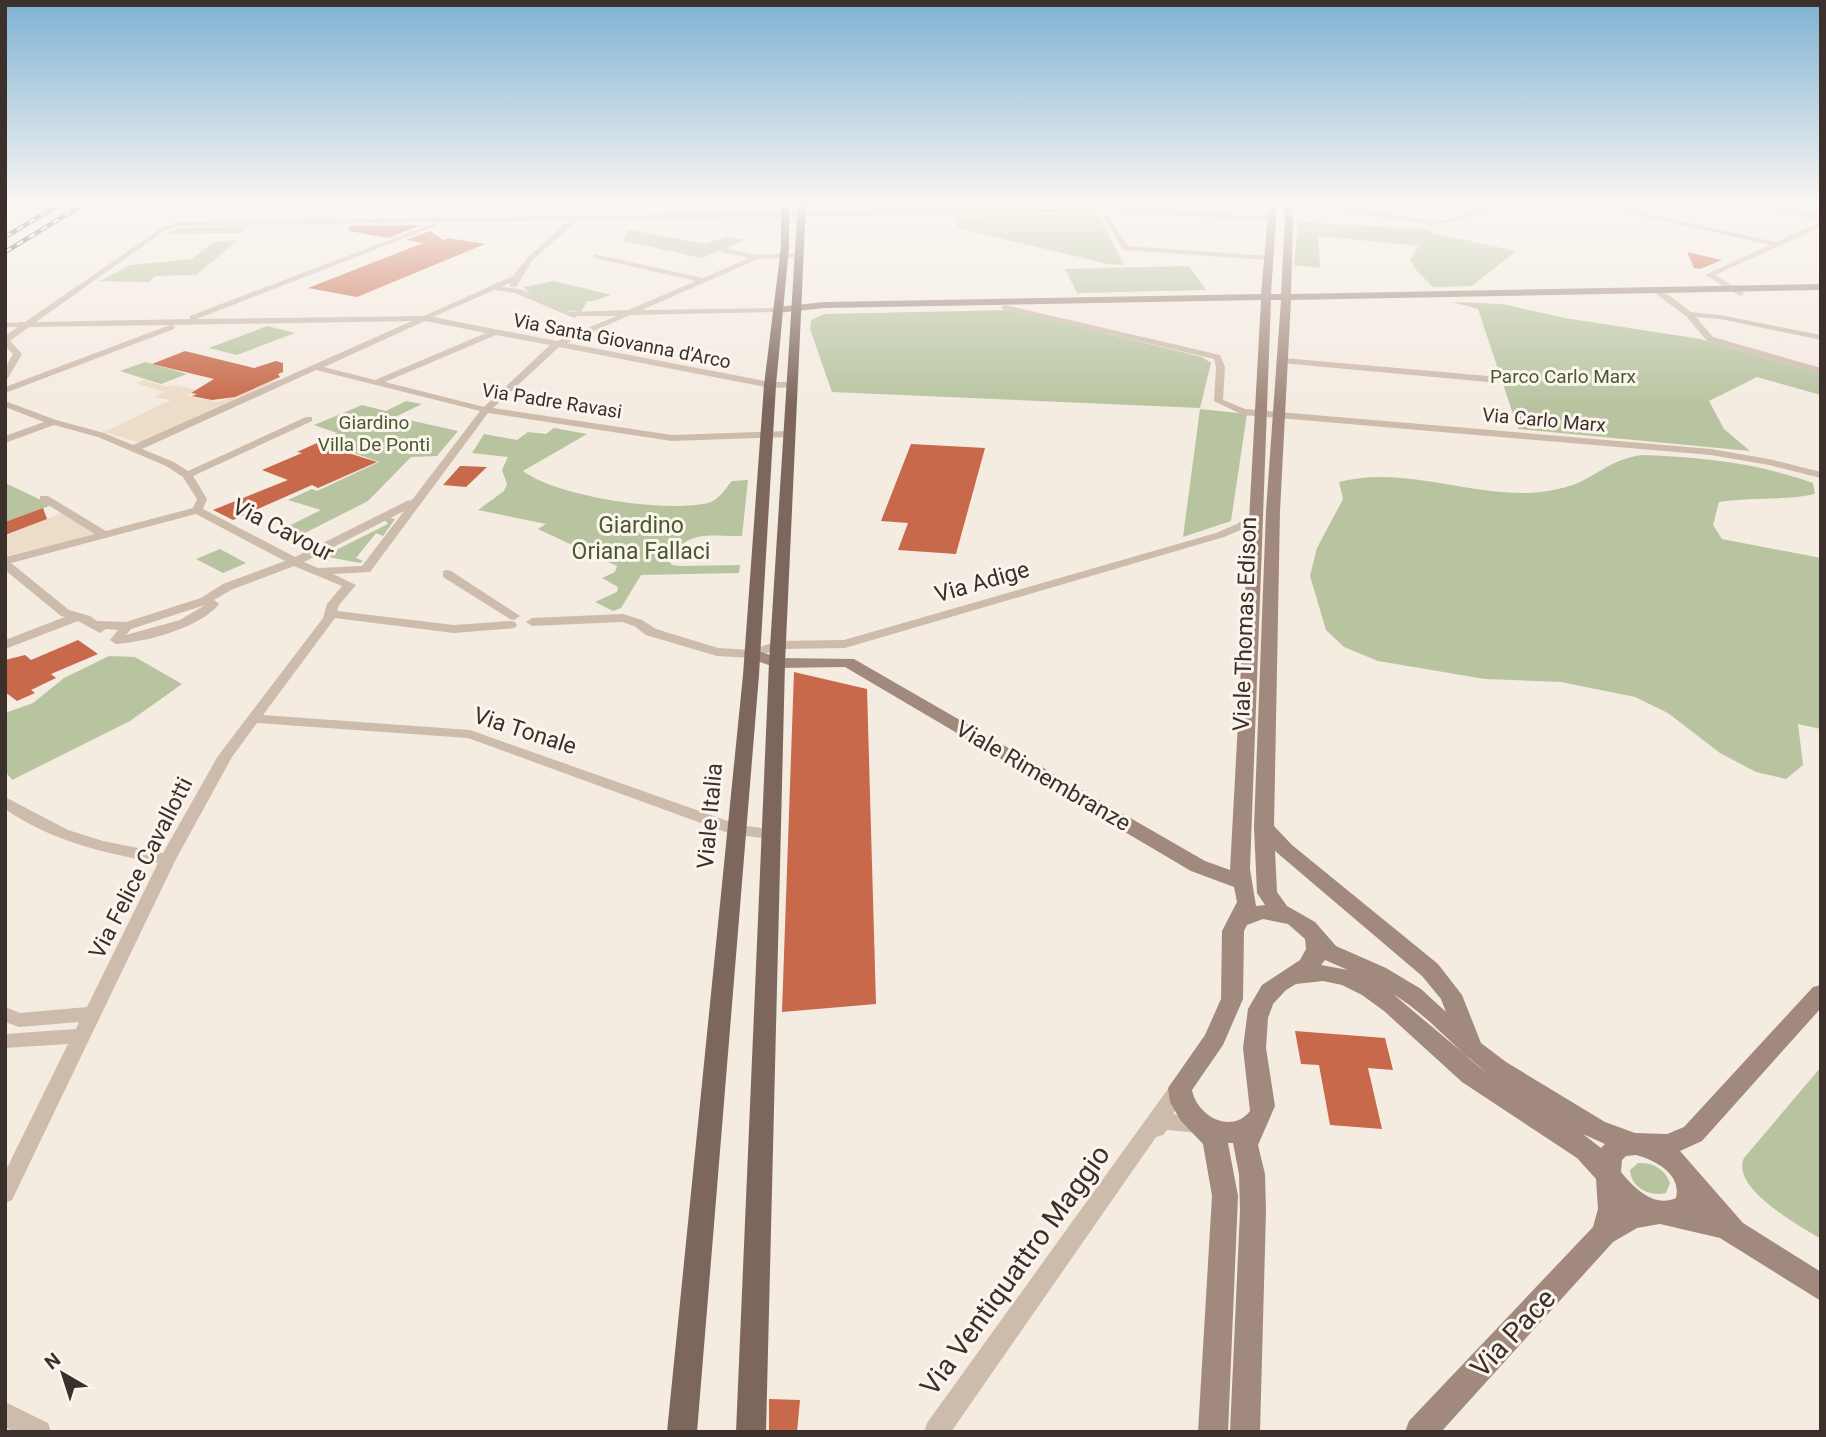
<svg xmlns="http://www.w3.org/2000/svg" width="1826" height="1437" viewBox="0 0 1826 1437" font-family="Roboto,sans-serif">
	<style>
		.green { fill: #b8c4a0 }
		.plaza { fill: #ecdcc8 }
		.building { fill: #c8694b }
		.lines { fill: none; stroke-linecap: round; stroke-linejoin: round }
		.street { fill: #cdbbac; fill-rule: evenodd }
		.secondary { fill: #a18a7d; fill-rule: evenodd }
		.primary { fill: #7d675c; fill-rule: evenodd }
		.rail-casing { stroke: #3b302b; stroke-width: 4.5 }
		.rail { stroke: #fbf5ee; stroke-width: 2.5; stroke-dasharray: 7; stroke-linecap: butt }
		.labels { text-anchor: middle; dominant-baseline: central; stroke-width: 6; stroke-linejoin: round; paint-order: stroke }
		.far-street-label { font-size: 19px; fill: #3b302b; stroke: #fbf5ee }
		.far-park-label { font-size: 19px; fill: #4a5a2e; stroke: #fbf5ee }
		.park-label { font-size: 23px; fill: #4a5a2e; stroke: #fbf5ee }
		.street-label { font-size: 23px; fill: #3b302b; stroke: #fbf5ee }
		.near-street-label { font-size: 28px; fill: #3b302b; stroke: #fbf5ee }
	</style>
	<rect width="100%" height="100%" fill="#f4ebe1"/>
	<g class="green">
		<path d="M959,204H1091L1093,207L961,210Z"/>
		<path d="M1089,214L1099,216L1124,265L1108,264L958,228L956,217Z"/>
		<path d="M1298,222L1429,229L1433,233L1516,251L1472,286L1433,287L1416,270L1410,259L1419,246L1318,236L1320,268L1294,265Z"/>
		<path d="M249,226L241,233L165,234L179,228Z"/>
		<path d="M627,229L705,244L727,236L746,240L702,258L623,241Z"/>
		<path d="M237,241L196,275L155,276L149,282L100,281L130,265L192,259L213,242Z"/>
		<path d="M1189,266L1206,290L1077,293L1065,269Z"/>
		<path d="M554,281L611,295L594,301H587L581,312C565,311 532,300 524,287Z"/>
		<path d="M1452,302L1502,304L1565,318L1700,339L1821,374V395L1757,377L1709,401L1724,429L1750,451L1518,429L1478,309Z"/>
		<path d="M1010,310L1202,357L1211,363L1200,408L832,392L810,329L811,320L824,314Z"/>
		<path d="M267,326L295,333L237,355L209,348Z"/>
		<path d="M145,362L187,374L161,384L120,371Z"/>
		<path d="M406,401L422,404L395,417L458,431L437,456L411,457L368,501L301,535L285,528L321,510L288,500L312,489L317,491L379,462L321,441L337,433L314,425L362,405L386,411Z"/>
		<path d="M1200,409L1247,414L1231,521L1183,537Z"/>
		<path d="M554,428L587,434L523,471C558,497 666,513 708,503C719,500 725,489 732,481L748,480L742,536C708,537 689,528 669,561L672,565L680,566L740,565L739,573L641,575L621,608L613,611L595,602L617,592L618,587L602,578L615,572L617,566L538,529L546,524L478,510L504,491L507,484L502,470L508,457L472,453L484,434L517,440L528,432L546,434Z"/>
		<path d="M1642,455C1701,457 1758,463 1813,483L1815,494C1783,501 1751,497 1719,502L1713,525L1722,539L1821,558V729L1798,724L1803,765L1786,779L1756,772L1720,753L1668,713L1635,697L1561,682L1485,679L1378,661L1344,647L1326,630L1310,576L1317,548L1343,499L1339,482C1400,466 1464,494 1526,493C1542,493 1570,488 1584,480C1607,468 1615,459 1642,455Z"/>
		<path d="M5,483L52,505L5,522Z"/>
		<path d="M390,518L395,519L383,536L376,533L356,558L363,561L360,563L318,555L323,552L328,554L388,524L385,520Z"/>
		<path d="M220,549L246,563L223,573L196,559Z"/>
		<path d="M109,656L135,657L182,684L130,721L12,780L5,771V713L33,703L64,678Z"/>
		<path d="M1821,1067V1239C1800,1226 1730,1188 1744,1158Z"/>
		<path d="M1638,1163C1653,1162 1665,1169 1670,1183L1666,1193C1650,1197 1631,1188 1630,1170Z"/>
	</g>
	<g class="plaza">
		<path d="M144,380L167,387L173,385L197,390L187,395L219,402L268,382L279,380V382L141,443L104,432L171,400L154,397L164,392L136,383Z"/>
		<path d="M67,511L100,533L5,556V535Z"/>
	</g>
	<g class="building">
		<path d="M421,225L388,238L349,231V226Z"/>
		<path d="M430,231L443,240L448,238L485,244L357,297L308,288L423,243L406,240Z"/>
		<path d="M1687,252L1722,260L1700,269L1694,268Z"/>
		<path d="M185,351L254,368L276,361L283,363V372L278,374L280,377L235,397L212,400L192,396L197,394L191,393L214,379L152,364Z"/>
		<path d="M317,443L377,462L318,488L312,485L233,520L213,510L288,480L262,470L302,453L297,452Z"/>
		<path d="M911,444L985,448L956,554L898,550L908,523L881,521Z"/>
		<path d="M460,466H463L487,467L466,487L443,485Z"/>
		<path d="M43,508L47,519L5,535V522Z"/>
		<path d="M78,640L98,654L51,674L56,678L31,690L35,693L17,701L5,692V660L25,655L31,660Z"/>
		<path d="M794,672L867,689L876,1004L782,1012Z"/>
		<path d="M1295,1031L1385,1038L1393,1070L1368,1068L1382,1129L1330,1125L1319,1065L1301,1064Z"/>
		<path d="M769,1399L800,1400L797,1432H769Z"/>
	</g>
	<g class="lines">
		<g class="street">
			<path d="M1325,204L1431,221L1450,219L1494,204H1503L1453,222L1431,225L1319,207L1288,210L1285,208Z"/>
			<path d="M1590,204H1602L1776,242L1821,222V227L1715,275L1743,292L1744,294L1740,296L1705,275L1770,245Z"/>
			<path d="M1748,204H1761L1821,216V220Z"/>
			<path d="M1090,208L1092,211L582,220L575,222L532,261L516,287H510V283L501,287L520,289L571,312L628,310L696,281L594,258V254L703,278L749,258L721,252L724,248L757,255L801,253L798,257L758,259L642,310L777,308L781,310L780,312L630,315L567,343L770,382H792L795,383V387L770,388L559,347L493,408L672,435L788,431L793,434L788,437L672,441L488,413L370,572L333,574L356,585L339,605L337,611L454,625L511,621L515,622L517,625L515,628L454,633L335,618L263,715L470,730L739,825L777,830L779,834L777,838L771,839L731,834L468,738L257,723L232,757L176,859L12,1200L5,1203V1172L68,1044L5,1048V1034L76,1029L79,1022L19,1027L5,1022V1007L20,1013L87,1007L158,863C104,853 51,841 5,809V797L68,830L103,841L163,853L218,756L323,618L327,604L342,586L294,566L231,590L214,600L219,604C200,628 146,642 116,644L110,640L118,630L106,629L100,633L78,621L5,649V640L65,617L61,616L5,570V557L95,534L40,500V496H48L106,531L193,508L197,499L183,477L166,466L98,437L54,425L5,443V436L44,422L5,407V401L56,420L104,433L133,445L412,321L172,325L175,327L174,329L5,393V387L170,325L29,327L10,341L22,354L8,378L5,379V368L13,354L5,346V336L18,327H5V323L25,322L163,227L179,222ZM569,220L527,258L513,276L424,316L197,319L436,226L434,223L190,316V319L36,322L167,229L179,226ZM494,290L515,293L574,318L578,316H616L557,341L433,317ZM425,321L486,333L375,380L324,367ZM496,335L550,345L484,407L385,382ZM316,370L480,411L412,500L407,501L295,557L203,509L207,499L193,476L312,421V417H306L188,471L174,462L142,449ZM404,511L362,566L318,568L304,562ZM196,514L285,561L223,584L201,598L126,622L97,621L90,616L69,610L11,563ZM205,605L180,620L126,635L131,629Z"/>
			<path d="M1115,208L1272,217L1275,219L1272,221L1113,211Z"/>
			<path d="M1102,214H1106L1128,246L1268,256L1272,258L1268,260L1123,250Z"/>
			<path d="M1652,287H1658L1691,312L1720,315L1821,335V340L1720,319L1696,317L1713,337L1821,368V374L1707,341L1686,316L1652,291Z"/>
			<path d="M1005,305L1220,355L1225,367L1223,400L1245,409L1711,449L1769,459L1821,472V478L1769,465L1711,455L1243,415L1214,401L1216,367L1214,359L1002,309L1001,307Z"/>
			<path d="M1284,358L1488,376L1493,379L1488,382L1281,363L1280,361Z"/>
			<path d="M1256,510L1262,513L1245,528L1224,537L845,648L779,649L752,658L717,656L646,635L634,626L622,622L532,626L526,622L532,618L623,614L642,620L656,629L718,648L751,650L778,641L844,640L1216,533L1237,524Z"/>
			<path d="M447,570L451,571L520,616L514,620L510,619L443,577V571Z"/>
			<path d="M1180,1080L1187,1082L1190,1088L1173,1114L1206,1119L1209,1125L1206,1131L1199,1133L1167,1130L1163,1135L1156,1137L951,1432H924L927,1423L1173,1082Z"/>
			<path d="M5,1402L48,1423L51,1432H14L5,1427Z"/>
		</g>
		<path class="secondary" d="M1269,204H1277L1271,294H1281L1285,220L1283,204H1291L1293,220L1291,294L1821,284V290L1291,300L1280,511L1274,826L1292,845L1438,964L1462,995L1481,1043L1506,1062L1605,1122L1635,1133L1667,1134L1684,1127L1813,987L1821,985V1008L1702,1141L1680,1151L1743,1223L1821,1272V1301L1720,1238L1660,1224L1637,1228L1613,1242L1441,1432H1405L1409,1421L1593,1227L1598,1209L1596,1179L1577,1158L1462,1082L1384,1011L1362,995L1342,985L1323,981L1296,984L1286,990L1273,1004L1268,1018L1266,1048L1275,1106L1258,1145L1265,1174L1266,1211L1260,1432H1230L1240,1211L1239,1174L1233,1143H1228L1238,1196L1228,1432H1198L1212,1196L1203,1144L1181,1121L1170,1102L1168,1088L1205,1035L1221,999L1222,931L1237,902L1234,887L1191,871L845,667L777,668L746,657L744,654L752,649L779,658L854,659L1205,861L1230,870L1261,300L825,308L777,313L772,310L777,307L825,302L1261,294ZM1271,300H1281L1266,511L1254,827L1257,893L1265,905L1256,906L1250,869ZM1275,851L1422,976L1441,999L1446,1012L1421,989L1386,968L1336,946L1315,922L1287,906L1277,892ZM1263,919L1288,924L1305,939L1306,949L1300,960L1262,985L1248,1009L1243,1048L1250,1111C1231,1135 1197,1116 1192,1090L1223,1045L1243,999L1244,931L1247,925ZM1325,960L1348,970L1321,965ZM1393,994C1428,1015 1455,1049 1487,1073ZM1583,1134L1605,1144L1601,1148ZM1636,1155C1655,1160 1682,1174 1676,1198C1654,1208 1634,1188 1621,1172L1622,1160L1626,1156Z"/>
		<g class="primary">
			<path d="M781,204H789V247L776,385L759,675L697,1432H667L743,675L764,385L781,247Z"/>
			<path d="M798,204H806L785,663L766,1432H736L769,663Z"/>
		</g>
		<g class="rail-casing">
			<g id="rail">
				<path d="M5,237L60,204"/>
				<path d="M5,252L84,204"/>
			</g>
		</g>
		<use href="#rail" class="rail"/>
	</g>
	<linearGradient id="sky" x2="0" y2="1"><stop stop-color="#7eb2d2"/><stop offset="0.5" stop-color="#faf6f2"/><stop offset="1" stop-color="#faf6f2" stop-opacity="0"/></linearGradient>
	<rect width="1826" height="405" fill="url(#sky)"/>
	<g class="labels">
		<g class="far-street-label">
			<text transform="translate(622 341) rotate(11)">Via Santa Giovanna d'Arco</text>
			<text transform="translate(552 401) rotate(9)">Via Padre Ravasi</text>
			<text transform="translate(1544 420) rotate(5)">Via Carlo Marx</text>
		</g>
		<g class="far-park-label">
			<text x="1563" y="376">Parco Carlo Marx</text>
			<text x="374" y="422">Giardino<tspan x="374" dy="22">Villa De Ponti</tspan></text>
		</g>
		<g class="park-label">
			<text x="641" y="525">Giardino<tspan x="641" dy="26">Oriana Fallaci</tspan></text>
		</g>
		<g class="street-label">
			<text transform="translate(283 530) rotate(27)">Via Cavour</text>
			<text transform="translate(982 582) rotate(-16)">Via Adige</text>
			<text transform="translate(1245 624) rotate(-88)">Viale Thomas Edison</text>
			<text transform="translate(525 731) rotate(18)">Via Tonale</text>
			<text transform="translate(1043 776) rotate(30)">Viale Rimembranze</text>
			<text transform="translate(710 816) rotate(-85)">Viale Italia</text>
			<text transform="translate(141 868) rotate(-63)">Via Felice Cavallotti</text>
		</g>
		<g class="near-street-label">
			<text transform="translate(1015 1270) rotate(-54)">Via Ventiquattro Maggio</text>
			<text transform="translate(1513 1333) rotate(-47)">Via Pace</text>
		</g>
	</g>
	<rect width="1826" height="1437" fill="none" stroke="#3b302b" stroke-width="14"/>
	<g transform="translate(63 1374) rotate(321)" stroke="#fbf5ee" stroke-width="5" paint-order="stroke">
	<path d="M0-5L12 26L0 18L-12 26Z" fill="#3b302b"/>
	<text y="-10" font-size="19" font-weight="bold" text-anchor="middle" fill="#3b302b">N</text>
	</g>
</svg>
